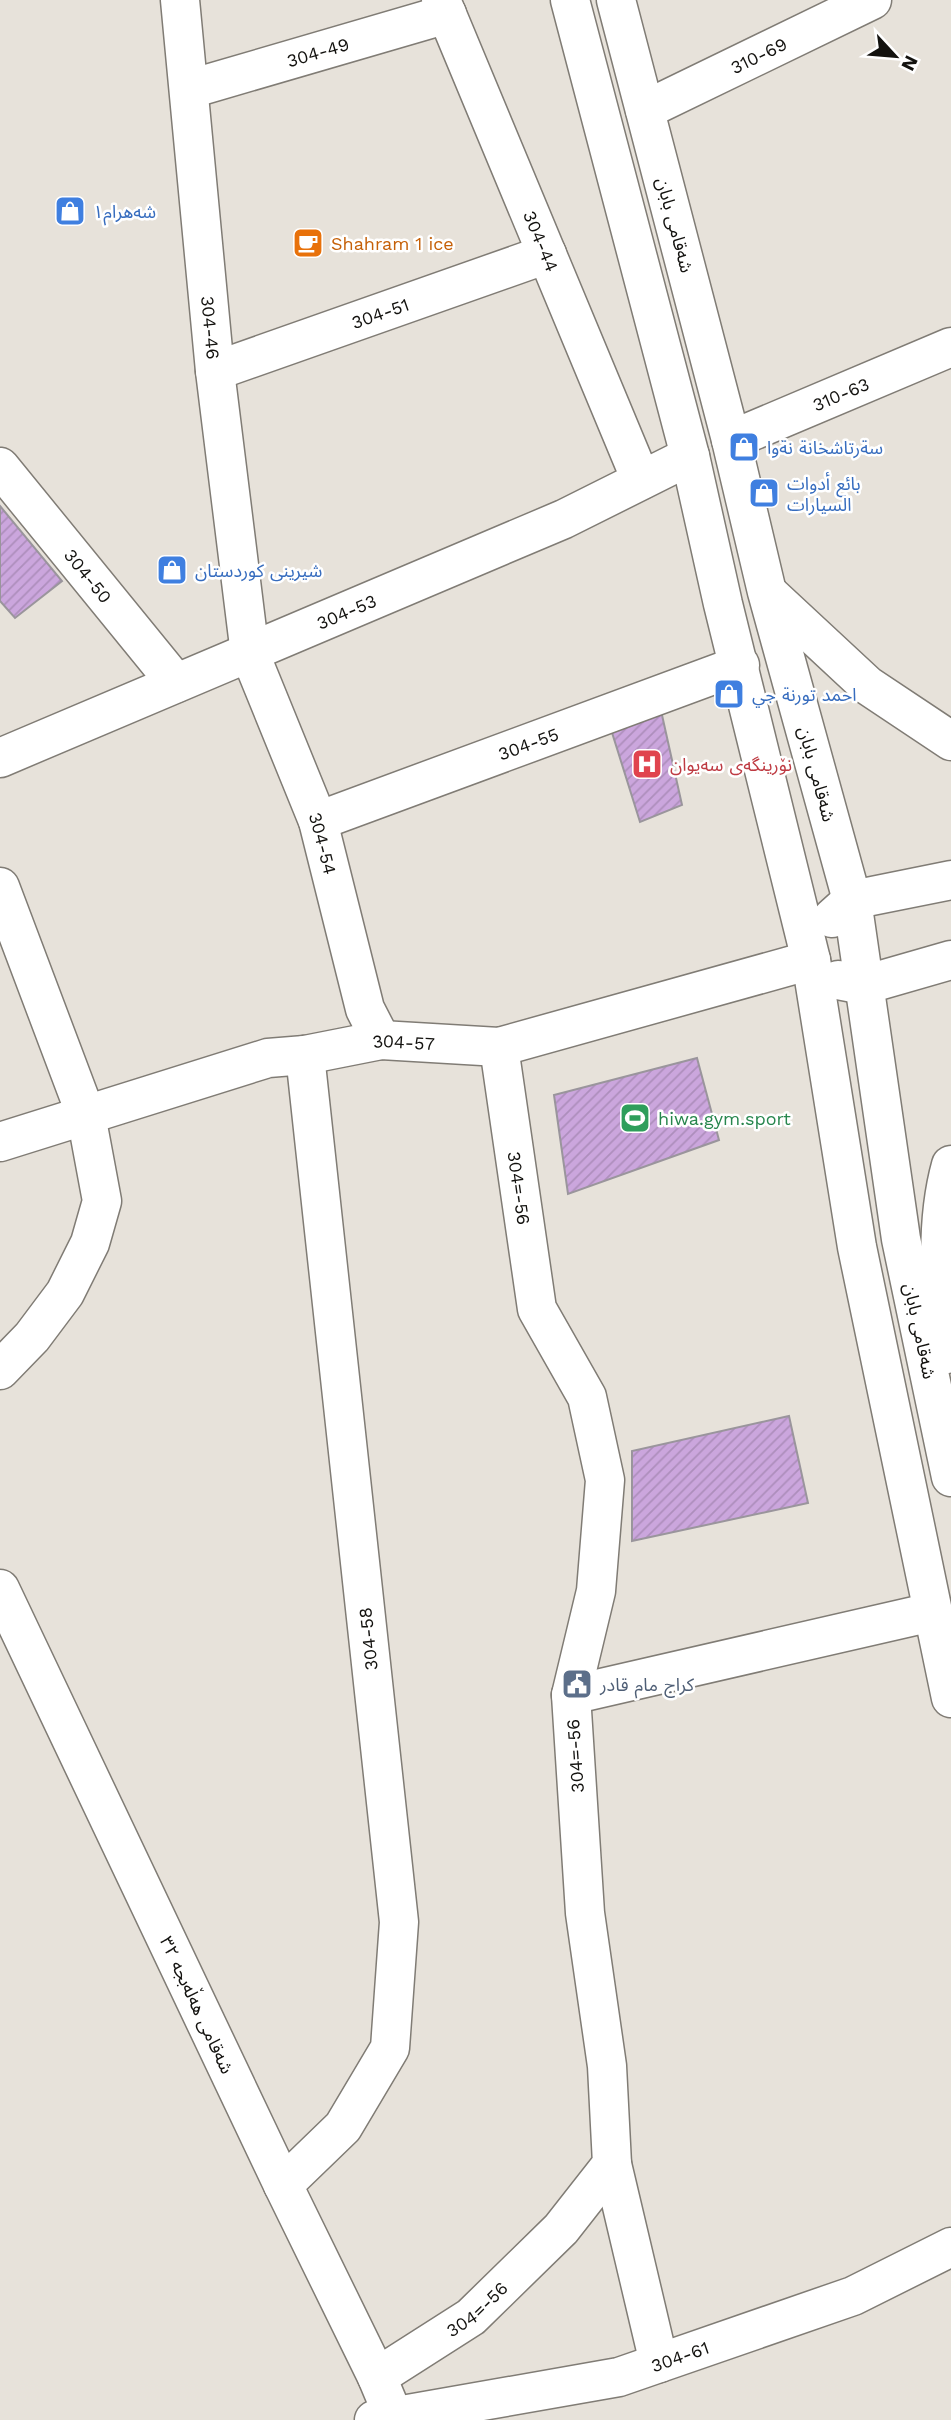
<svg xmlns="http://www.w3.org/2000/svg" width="951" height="2420" viewBox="0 0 951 2420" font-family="'Work Sans','Noto Sans Arabic',sans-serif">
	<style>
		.building { fill: url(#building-hatch); stroke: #9a959c; stroke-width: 2 }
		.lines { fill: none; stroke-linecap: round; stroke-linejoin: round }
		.minor-casing { stroke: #807c75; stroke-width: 41 }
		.major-casing { stroke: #807c75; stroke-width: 41 }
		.minor { stroke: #fff; stroke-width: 38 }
		.major { stroke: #fff; stroke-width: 38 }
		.labels { text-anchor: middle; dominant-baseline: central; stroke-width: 5; stroke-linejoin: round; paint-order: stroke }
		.street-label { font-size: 18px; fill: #13120f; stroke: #fff }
		.shop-label { font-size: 18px; fill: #366cbe; stroke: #fff; text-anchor: start }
		.food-label { font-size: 18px; fill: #c56008; stroke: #fff; text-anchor: start }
		.health-label { font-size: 18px; fill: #be3a42; stroke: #fff; text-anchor: start }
		.leisure-label { font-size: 18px; fill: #27864d; stroke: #fff; text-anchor: start }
		.service-label { font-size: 18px; fill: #4e5e75; stroke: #fff; text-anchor: start }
	</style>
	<defs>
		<pattern id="building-hatch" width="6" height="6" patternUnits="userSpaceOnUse" patternTransform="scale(1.75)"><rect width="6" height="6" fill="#cba6dd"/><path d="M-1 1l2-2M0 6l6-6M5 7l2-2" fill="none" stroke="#ad8ebc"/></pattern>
	</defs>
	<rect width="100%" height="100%" fill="#e7e2da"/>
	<g class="building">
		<path d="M0,506L62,581L15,618L0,601Z"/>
		<path d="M658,697L682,805L640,822L609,723Z"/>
		<path d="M697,1058L719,1140L568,1194L554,1095Z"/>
		<path d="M789,1416L808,1503L632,1541V1451Z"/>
	</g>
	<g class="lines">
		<g class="minor-casing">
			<g id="minor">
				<path id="s1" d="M180,0L215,371L250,654L318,821L365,1009L381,1040"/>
				<path id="s2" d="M441,0L641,480"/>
				<path id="s3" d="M190,89L447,14"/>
				<path id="s4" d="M645,110L872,0"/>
				<path id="s5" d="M215,371L547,254"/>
				<path id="s6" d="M731,440L951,347"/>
				<path id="s7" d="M0,467L176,683"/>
				<path id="s8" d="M0,758L564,519L690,456"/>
				<path id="s9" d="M318,821L740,665"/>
				<path d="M0,887L86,1115L102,1201L90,1243L65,1293L32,1337L0,1370"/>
				<path id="s10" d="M0,1142L268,1058L305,1055L381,1040L499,1047L811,960"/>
				<path d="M0,1589L283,2185L377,2377L395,2420"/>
				<path d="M571,1695L932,1612"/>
				<path d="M612,2164L659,2363"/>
				<path d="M283,2185L343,2127L390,2048L399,1922L305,1055"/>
				<path id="s11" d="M377,2377L471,2317L561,2229L612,2164L607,2066L585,1913L571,1695L596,1591L605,1480L587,1397L537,1309L499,1047"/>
				<path id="s12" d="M374,2420L619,2377L853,2296L951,2247"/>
			</g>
		</g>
		<g class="major-casing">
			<g id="major">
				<path d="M570,0L690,456L723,604L811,960L857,1247L951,1698"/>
				<path d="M616,0L731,440L767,592L852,900L901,1239L951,1477"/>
				<path d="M768,593L867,685L951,741"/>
				<path d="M832,918L852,900L951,880"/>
				<path d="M838,980L864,985L951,960"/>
				<path d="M947,1354C941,1292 934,1226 951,1165"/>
			</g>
		</g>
		<use href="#minor" class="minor"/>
		<use href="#major" class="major"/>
	</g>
	<defs>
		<g id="shop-square" transform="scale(1.575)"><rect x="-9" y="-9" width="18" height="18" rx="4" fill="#3f7fe0" stroke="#fff"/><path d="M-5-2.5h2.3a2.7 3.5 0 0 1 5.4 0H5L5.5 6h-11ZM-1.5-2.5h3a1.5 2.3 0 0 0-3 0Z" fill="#fff"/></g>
		<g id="cafe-square" transform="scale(1.575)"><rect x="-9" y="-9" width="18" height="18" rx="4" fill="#e8710a" stroke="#fff"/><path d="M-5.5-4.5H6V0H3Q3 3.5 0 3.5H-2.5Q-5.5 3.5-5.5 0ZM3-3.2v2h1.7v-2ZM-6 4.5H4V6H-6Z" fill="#fff"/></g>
		<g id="hospital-square" transform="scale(1.575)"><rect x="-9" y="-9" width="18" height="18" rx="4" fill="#e0444e" stroke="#fff"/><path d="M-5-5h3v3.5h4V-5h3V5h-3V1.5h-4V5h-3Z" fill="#fff"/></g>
		<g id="stadium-square" transform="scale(1.575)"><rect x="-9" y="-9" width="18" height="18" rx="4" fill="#2e9e5b" stroke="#fff"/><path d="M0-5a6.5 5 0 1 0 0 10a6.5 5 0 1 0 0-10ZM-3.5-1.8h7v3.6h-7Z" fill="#fff"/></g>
		<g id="civic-square" transform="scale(1.575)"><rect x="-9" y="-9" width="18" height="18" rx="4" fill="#5c6f8a" stroke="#fff"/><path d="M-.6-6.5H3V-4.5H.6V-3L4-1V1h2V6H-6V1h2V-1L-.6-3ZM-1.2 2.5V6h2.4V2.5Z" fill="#fff"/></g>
	</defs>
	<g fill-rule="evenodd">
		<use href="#shop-square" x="70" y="211"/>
		<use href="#cafe-square" x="308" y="243"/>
		<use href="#shop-square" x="744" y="447"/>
		<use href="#shop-square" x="764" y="493"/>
		<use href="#shop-square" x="172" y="570"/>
		<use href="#shop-square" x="729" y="694"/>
		<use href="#hospital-square" x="647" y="764"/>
		<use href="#stadium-square" x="635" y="1118"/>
		<use href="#civic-square" x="577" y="1684"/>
	</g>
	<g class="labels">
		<g class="street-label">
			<text stroke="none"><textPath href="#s3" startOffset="133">304-49</textPath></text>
			<text stroke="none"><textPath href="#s4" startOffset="126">310-69</textPath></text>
			<text transform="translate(675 225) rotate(75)">شەقامی بابان</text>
			<text stroke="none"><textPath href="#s2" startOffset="261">304-44</textPath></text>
			<text stroke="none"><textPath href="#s5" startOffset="175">304-51</textPath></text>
			<text stroke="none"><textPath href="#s1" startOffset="329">304-46</textPath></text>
			<text stroke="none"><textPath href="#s6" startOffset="119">310-63</textPath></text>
			<text stroke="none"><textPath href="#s7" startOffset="140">304-50</textPath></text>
			<text stroke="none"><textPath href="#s8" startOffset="376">304-53</textPath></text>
			<text stroke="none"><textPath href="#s9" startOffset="224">304-55</textPath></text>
			<text transform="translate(817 774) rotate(75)">شەقامی بابان</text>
			<text stroke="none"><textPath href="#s1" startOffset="861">304-54</textPath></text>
			<text stroke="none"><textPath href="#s10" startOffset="418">304-57</textPath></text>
			<text transform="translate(519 1188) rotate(82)">304=-56</text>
			<text transform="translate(920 1331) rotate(78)">شەقامی بابان</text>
			<text transform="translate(368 1639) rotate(-96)">304-58</text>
			<text transform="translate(575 1756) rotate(-94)">304=-56</text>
			<text transform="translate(197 2005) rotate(65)">شەقامی هەڵەبجە ٣٢</text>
			<text stroke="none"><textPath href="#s11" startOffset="121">304=-56</textPath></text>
			<text stroke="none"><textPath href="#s12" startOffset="313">304-61</textPath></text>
		</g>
		<g class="shop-label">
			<text x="93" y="211">شەهرام١</text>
			<text x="767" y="447">سةرتاشخانة نةوا</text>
			<text x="787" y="483">بائع أدوات<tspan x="787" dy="21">السيارات</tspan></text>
			<text x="195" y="570">شیرینی کوردستان</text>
			<text x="752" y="694">احمد تورنة جي</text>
		</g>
		<g class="food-label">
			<text x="331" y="243">Shahram 1 ice</text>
		</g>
		<g class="health-label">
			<text x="670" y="764">نۆرینگەی سەیوان</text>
		</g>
		<g class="leisure-label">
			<text x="658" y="1118">hiwa.gym.sport</text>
		</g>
		<g class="service-label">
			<text x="600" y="1684">کراج مام قادر</text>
		</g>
	</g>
	<g transform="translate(895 56) rotate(116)" stroke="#ffffff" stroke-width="5" paint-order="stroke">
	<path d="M0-5L12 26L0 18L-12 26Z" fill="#13120f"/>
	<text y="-10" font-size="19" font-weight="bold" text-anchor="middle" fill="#13120f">N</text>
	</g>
</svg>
